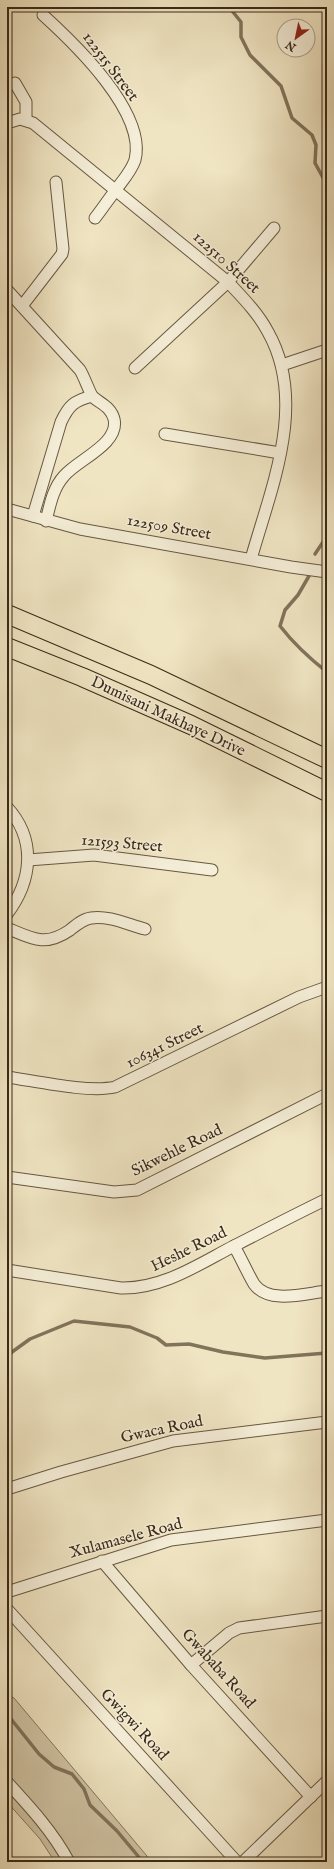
<svg xmlns="http://www.w3.org/2000/svg" width="334" height="1869" viewBox="0 0 334 1869" font-family="'IM FELL English',serif">
	<style>
		.green { fill: #d1c5a6; stroke: #85775e }
		.lines { fill: none; stroke-linecap: round; stroke-linejoin: round }
		.stream { stroke: #82735b; stroke-width: 3.5 }
		.street-casing { stroke: #675842; stroke-width: 13 }
		.primary-casing { stroke: #392917; stroke-width: 20 }
		.street { stroke: #f5eed8; stroke-width: 11 }
		.primary { stroke: #f0e5c3; stroke-width: 18 }
		.labels { text-anchor: middle; dominant-baseline: central; stroke-width: 3; stroke-linejoin: round; paint-order: stroke }
		.street-label { font-size: 16px; fill: #392917; stroke: #f5eed8 }
	</style>
	<rect width="100%" height="100%" fill="#f0e5c3"/>
	<filter id="stains"><feTurbulence type="fractalNoise" baseFrequency=".005" numOctaves="4"/><feColorMatrix values="0 0 0 0 .2 0 0 0 0 .09 0 0 0 0 .02 0 0 0 .5 -.17"/></filter>
	<radialGradient id="worn" r=".72"><stop offset=".6" stop-color="#630" stop-opacity="0"/><stop offset="1" stop-color="#630" stop-opacity=".3"/></radialGradient>
	<path class="green" d="M7,1694L14,1698L152,1862H55L40,1839L7,1802Z"/>
	<g class="lines">
		<g class="stream">
			<path d="M229,7L241,22V37L250,55L281,86L292,118L312,135L316,145L315,163L327,185"/>
			<path d="M315,554L327,536"/>
			<path d="M309,576L298,595L285,610L280,626C294,644 309,658 327,672"/>
			<path d="M7,1359L12,1352L30,1339L74,1321L130,1327L157,1338L166,1345L189,1344L223,1352L265,1358L327,1353"/>
			<path d="M7,1714L39,1754L54,1767L72,1774L84,1789L90,1805L117,1831L143,1862"/>
		</g>
		<g class="street-casing">
			<g id="street">
				<path d="M43,15C75,44 147,113 135,160C131,172 122,181 115,191C108,200 102,209 95,218"/>
				<path d="M15,83L26,102V120"/>
				<path d="M7,123L20,119L33,123L228,282C243,298 258,313 268,332C308,403 271,488 251,559"/>
				<path d="M7,290L80,370C84,376 90,394 93,397C101,404 111,407 114,419C120,444 77,460 64,476C53,488 50,505 46,521"/>
				<path d="M22,306L62,254L63,249L56,182"/>
				<path d="M282,365L327,350"/>
				<path d="M135,368L228,282L274,228"/>
				<path d="M165,434L280,453"/>
				<path d="M7,509L80,529L291,567L327,572"/>
				<path d="M33,516L61,422C69,405 74,401 92,396"/>
				<path d="M7,807C37,840 32,881 7,914"/>
				<path d="M28,860L94,855L212,870"/>
				<path d="M7,928C33,939 45,947 70,930C76,925 83,919 91,918C108,915 129,925 145,929"/>
				<path d="M7,1077C36,1081 88,1093 115,1087L299,997L327,987"/>
				<path d="M7,1177L114,1192L137,1190L327,1094"/>
				<path d="M234,1246C241,1258 247,1272 254,1284C269,1305 306,1293 327,1291"/>
				<path d="M7,1270L121,1288C163,1289 199,1264 234,1246C265,1230 296,1214 327,1199"/>
				<path d="M7,1489L61,1472L173,1441L327,1422"/>
				<path d="M102,1561L191,1665L311,1797"/>
				<path d="M7,1592L171,1540L327,1520"/>
				<path d="M7,1609L237,1862"/>
				<path d="M191,1665L229,1633L239,1628L327,1616"/>
				<path d="M7,1782C30,1807 53,1832 69,1862"/>
				<path d="M243,1862L327,1781"/>
			</g>
		</g>
		<g class="primary-casing">
			<g id="primary">
				<path d="M7,614L151,675L327,759"/>
				<path d="M7,647L82,677L191,725L327,792"/>
			</g>
		</g>
		<use href="#street" class="street"/>
		<use href="#primary" class="primary"/>
	</g>
	<g class="labels">
		<g class="street-label">
			<text transform="translate(110 67) rotate(53)">122515 Street</text>
			<text transform="translate(226 263) rotate(42)">122510 Street</text>
			<text transform="translate(169 528) rotate(10)">122509 Street</text>
			<text transform="translate(168 717) rotate(25)">Dumisani Makhaye Drive</text>
			<text transform="translate(122 844) rotate(5)">121593 Street</text>
			<text transform="translate(165 1046) rotate(-26)">106341 Street</text>
			<text transform="translate(177 1151) rotate(-26)">Sikwehle Road</text>
			<text transform="translate(189 1250) rotate(-26)">Heshe Road</text>
			<text transform="translate(162 1430) rotate(-12)">Gwaca Road</text>
			<text transform="translate(126 1539) rotate(-15)">Xulamasele Road</text>
			<text transform="translate(218 1669) rotate(48)">Gwababa Road</text>
			<text transform="translate(134 1725) rotate(47)">Gwigwi Road</text>
		</g>
	</g>
	<rect width="334" height="1869" fill="none" stroke="#f0e5c3" stroke-width="24"/>
	<rect x="8" y="8" width="318" height="1853" fill="none" stroke="#392917" stroke-width="2"/>
	<rect x="12" y="12" width="310" height="1845" fill="none" stroke="#392917"/>
	<g transform="translate(296 38) rotate(213)"><circle r="19" fill="#f5eed8" stroke="#aa9f8b"/>
	<path d="M0-3L7 15L0 10L-7 15Z" fill="#8f2418"/>
	<text y="-6" font-size="11" font-weight="bold" text-anchor="middle" fill="#392917">N</text>
	</g>
	<rect width="100%" height="100%" filter="url(#stains)"/>
	<rect width="100%" height="100%" fill="url(#worn)"/>
</svg>
